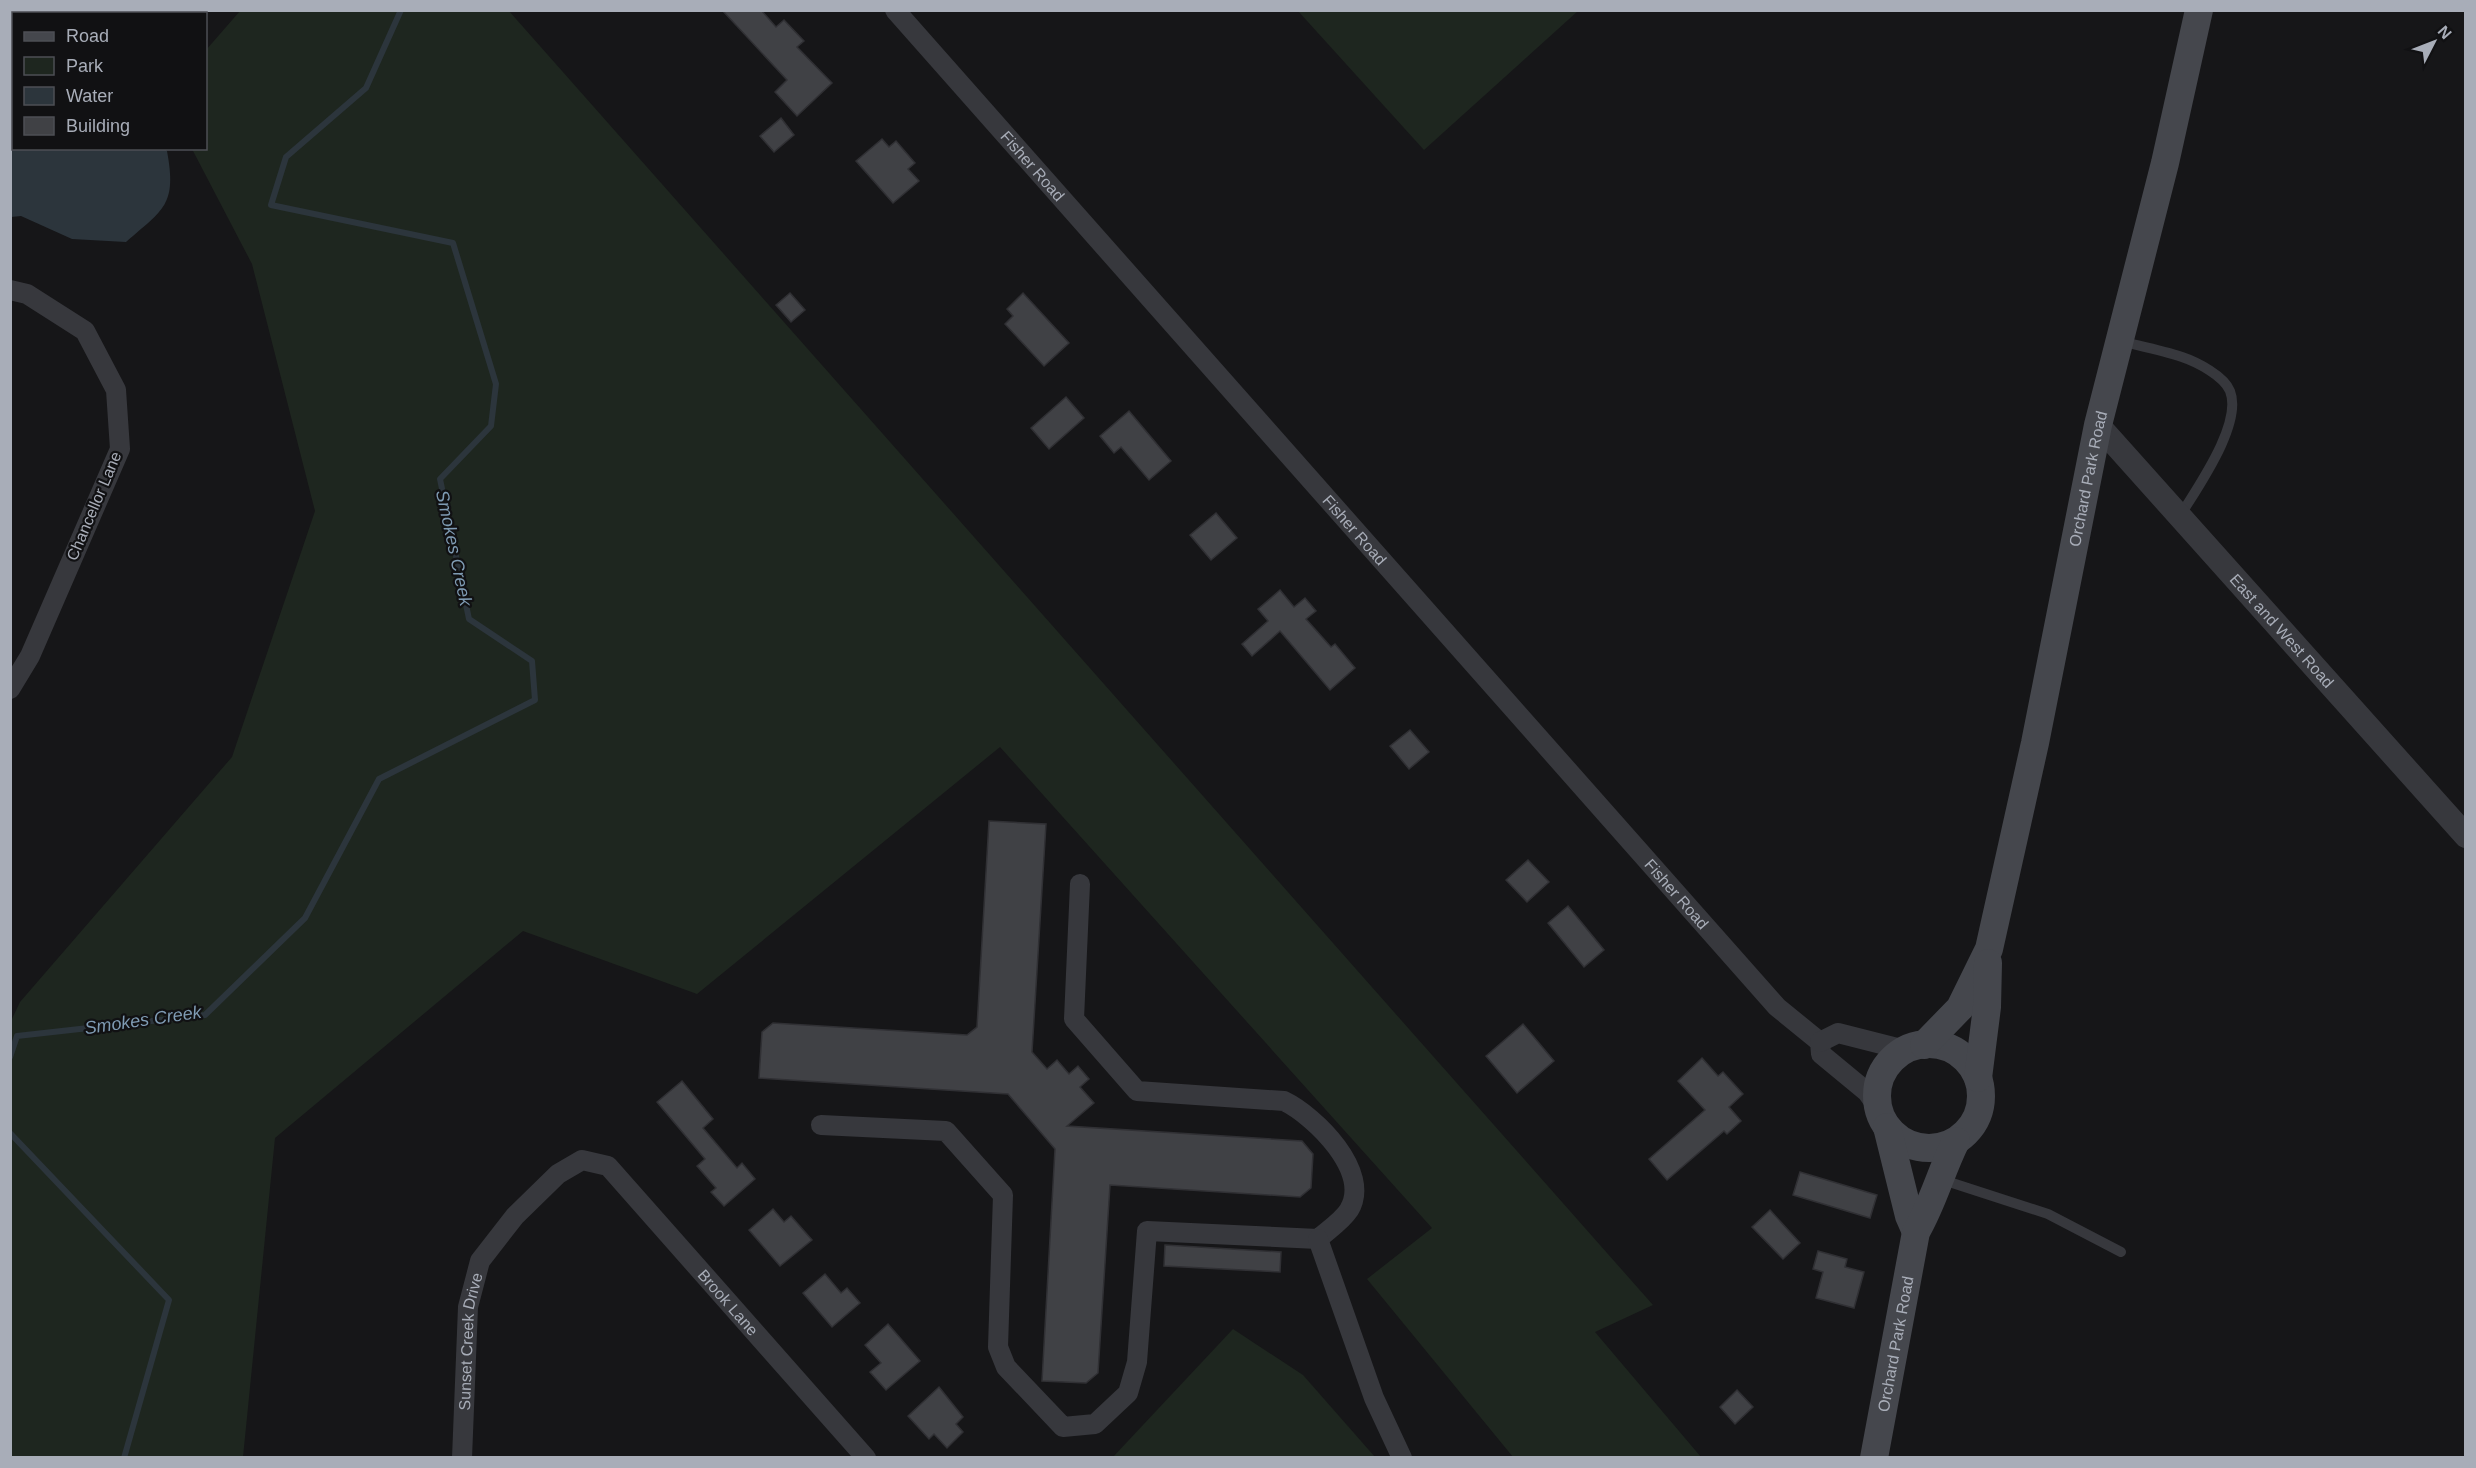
<svg xmlns="http://www.w3.org/2000/svg" width="2476" height="1468" viewBox="0 0 2476 1468" font-family="Arial,sans-serif">
	<style>
		.green { fill: #1e261f }
		.water { fill: #2c353c }
		.lines { fill: none; stroke-linecap: round; stroke-linejoin: round }
		.stream { stroke: #2c353c; stroke-width: 6 }
		.building { fill: #404145; stroke: #303034; stroke-width: 1.5 }
		.service { stroke: #37383d; stroke-width: 10 }
		.minor { stroke: #37383d; stroke-width: 20 }
		.tertiary { stroke: #37383d; stroke-width: 24 }
		.secondary { stroke: #45474d; stroke-width: 28 }
		.labels { text-anchor: middle; dominant-baseline: central; stroke-width: 4.5; stroke-linejoin: round; paint-order: stroke }
		.street-label { font-size: 16px; fill: #a8adb8; stroke: #111113 }
		.water-label { font-size: 18px; font-style: italic; fill: #7f9bb3; stroke: #111113 }
	</style>
	<rect width="100%" height="100%" fill="#161618"/>
	<g class="green">
		<path d="M240,11H509L1653,1305L1595,1332L1701,1457H1513L1367,1279L1432,1228L1000,747L697,994L523,931L275,1138L243,1457H11V1021L20,1002L232,757L315,511L252,264L192,149L206,148V50Z"/>
		<path d="M1298,11H1578L1424,150Z"/>
		<path d="M1233,1329L1303,1375L1375,1457H1113Z"/>
	</g>
	<path class="water" d="M13,32L14,148H164L167,151C177,205 164,209 126,242L72,239L21,216L11,217L10,34Z"/>
	<g class="lines">
		<g class="stream">
			<path d="M10,1057L17,1036L205,1015L305,918L379,779L535,700L532,661L469,619L440,479L491,426L496,384L453,243L271,205L286,157L366,88L401,10"/>
			<path d="M10,1133L169,1300L124,1458"/>
		</g>
	</g>
	<g class="building">
		<path d="M722,10H761L776,27L784,20L804,41L797,47L832,83L797,116L775,92L787,80Z"/>
		<path d="M781,118L794,135L774,152L760,136Z"/>
		<path d="M882,139L889,147L896,141L915,163L908,169L919,181L893,203L856,161Z"/>
		<path d="M790,293L805,310L791,322L776,305Z"/>
		<path d="M1023,293L1069,343L1044,366L1005,324L1013,316L1007,309Z"/>
		<path d="M1066,397L1084,418L1049,449L1031,428Z"/>
		<path d="M1129,411L1171,461L1149,480L1121,447L1114,453L1100,436Z"/>
		<path d="M1216,513L1237,538L1211,560L1190,535Z"/>
		<path d="M1280,590L1294,607L1305,598L1316,611L1306,619L1331,647L1335,644L1355,668L1330,690L1280,631L1252,656L1242,644L1268,621L1258,609Z"/>
		<path d="M1410,730L1429,752L1409,769L1390,746Z"/>
		<path d="M989,821L1046,824L1032,1052L1047,1069L1057,1060L1069,1074L1078,1066L1089,1079L1080,1087L1094,1103L1067,1126L1302,1141L1313,1154L1311,1188L1300,1197L1110,1185L1098,1373L1086,1383L1042,1381L1055,1149L1008,1094L759,1078L762,1032L773,1023L967,1035L977,1027Z"/>
		<path d="M1528,860L1549,882L1527,902L1506,880Z"/>
		<path d="M1568,906L1604,950L1584,967L1548,923Z"/>
		<path d="M1523,1024L1554,1061L1517,1093L1486,1056Z"/>
		<path d="M1702,1058L1718,1076L1723,1072L1743,1094L1729,1107L1741,1121L1727,1134L1724,1131L1667,1180L1649,1159L1705,1110L1678,1081Z"/>
		<path d="M682,1081L713,1119L703,1128L737,1168L742,1163L755,1179L724,1206L711,1192L716,1188L697,1166L705,1159L657,1102Z"/>
		<path d="M1800,1172L1877,1195L1870,1218L1793,1195Z"/>
		<path d="M773,1209L784,1222L791,1216L812,1240L780,1266L749,1230Z"/>
		<path d="M1770,1210L1800,1243L1783,1259L1752,1227Z"/>
		<path d="M1165,1245L1281,1252L1280,1272L1164,1266Z"/>
		<path d="M1818,1251L1847,1259L1845,1267L1864,1272L1854,1308L1816,1298L1823,1272L1813,1269Z"/>
		<path d="M825,1274L841,1293L847,1288L860,1303L832,1327L803,1293Z"/>
		<path d="M888,1324L920,1361L886,1390L870,1372L881,1363L865,1345Z"/>
		<path d="M939,1387L963,1417L956,1424L963,1432L947,1448L934,1434L929,1439L908,1416Z"/>
		<path d="M1737,1390L1753,1407L1735,1424L1720,1407Z"/>
	</g>
	<g class="lines">
		<g class="service">
			<path d="M2120,341C2140,346 2162,350 2182,357C2197,362 2224,376 2230,391C2243,424 2197,488 2180,516"/>
			<path d="M1940,1179L2048,1214L2121,1252"/>
		</g>
		<g class="minor">
			<path id="s1" d="M895,10L1777,1007L1820,1042L1821,1054L1867,1092L1879,1109"/>
			<path d="M10,290L27,294L85,331L116,390L120,449L30,656L10,689"/>
			<path d="M1820,1042L1838,1033L1905,1050"/>
			<path d="M821,1125L946,1131L1003,1195L998,1347L1006,1367L1063,1427L1095,1424L1128,1393L1137,1362L1147,1231L1318,1239C1328,1230 1342,1221 1349,1210C1372,1172 1315,1116 1284,1101L1137,1091L1074,1019L1080,884"/>
			<path d="M1318,1239L1374,1398L1402,1458"/>
			<path id="s2" d="M462,1458L468,1307L480,1261L515,1216L558,1174L582,1160L608,1166L866,1458"/>
		</g>
		<path class="tertiary" id="s3" d="M2098,425L2466,836"/>
		<g class="secondary">
			<circle cx="1929" cy="1096" r="52"/>
			<path id="s4" d="M1924,1045L1960,1008L1989,949L2035,743L2098,425L2165,163L2199,10"/>
			<path d="M1978,1078L1987,1007L1988,963"/>
			<path d="M1887,1127L1909,1216L1916,1232"/>
			<path id="s5" d="M1874,1458L1916,1232C1933,1203 1941,1171 1956,1141"/>
		</g>
	</g>
	<g class="labels">
		<g class="street-label">
			<text stroke="none"><textPath href="#s1" startOffset="208">Fisher Road</textPath></text>
			<text stroke="none"><textPath href="#s4" startOffset="598">Orchard Park Road</textPath></text>
			<text transform="translate(94 506) rotate(-67)">Chancellor Lane</text>
			<text stroke="none"><textPath href="#s1" startOffset="694">Fisher Road</textPath></text>
			<text stroke="none"><textPath href="#s3" startOffset="276">East and West Road</textPath></text>
			<text stroke="none"><textPath href="#s1" startOffset="1180">Fisher Road</textPath></text>
			<text stroke="none"><textPath href="#s2" startOffset="552">Brook Lane</textPath></text>
			<text stroke="none"><textPath href="#s2" startOffset="117">Sunset Creek Drive</textPath></text>
			<text stroke="none"><textPath href="#s5" startOffset="116">Orchard Park Road</textPath></text>
		</g>
		<g class="water-label">
			<text transform="translate(454 548) rotate(78)">Smokes Creek</text>
			<text transform="translate(143 1020) rotate(-8)">Smokes Creek</text>
		</g>
	</g>
	<rect width="2476" height="1468" fill="none" stroke="#a8adb8" stroke-width="24"/>
	<rect x="12" y="12" width="195" height="138" fill="#111113" stroke="#4d4f55" stroke-width="1.5"/>
	<rect x="24" y="32" width="30" height="9" fill="#45474d" stroke="#4d4f55" stroke-width="1.5"/>
	<text x="66" y="42" font-size="18" fill="#a8adb8">Road</text>
	<rect x="24" y="57" width="30" height="18" fill="#1e261f" stroke="#4d4f55" stroke-width="1.5"/>
	<text x="66" y="72" font-size="18" fill="#a8adb8">Park</text>
	<rect x="24" y="87" width="30" height="18" fill="#2c353c" stroke="#4d4f55" stroke-width="1.5"/>
	<text x="66" y="102" font-size="18" fill="#a8adb8">Water</text>
	<rect x="24" y="117" width="30" height="18" fill="#404145" stroke="#4d4f55" stroke-width="1.5"/>
	<text x="66" y="132" font-size="18" fill="#a8adb8">Building</text>
	<g transform="translate(2434 42) rotate(48)" stroke="#111113" stroke-width="4.5" paint-order="stroke">
	<path d="M0-4.5L10 22L0 15L-10 22Z" fill="#a8adb8"/>
	<text y="-9" font-size="16" font-weight="bold" text-anchor="middle" fill="#a8adb8">N</text>
	</g>
</svg>
